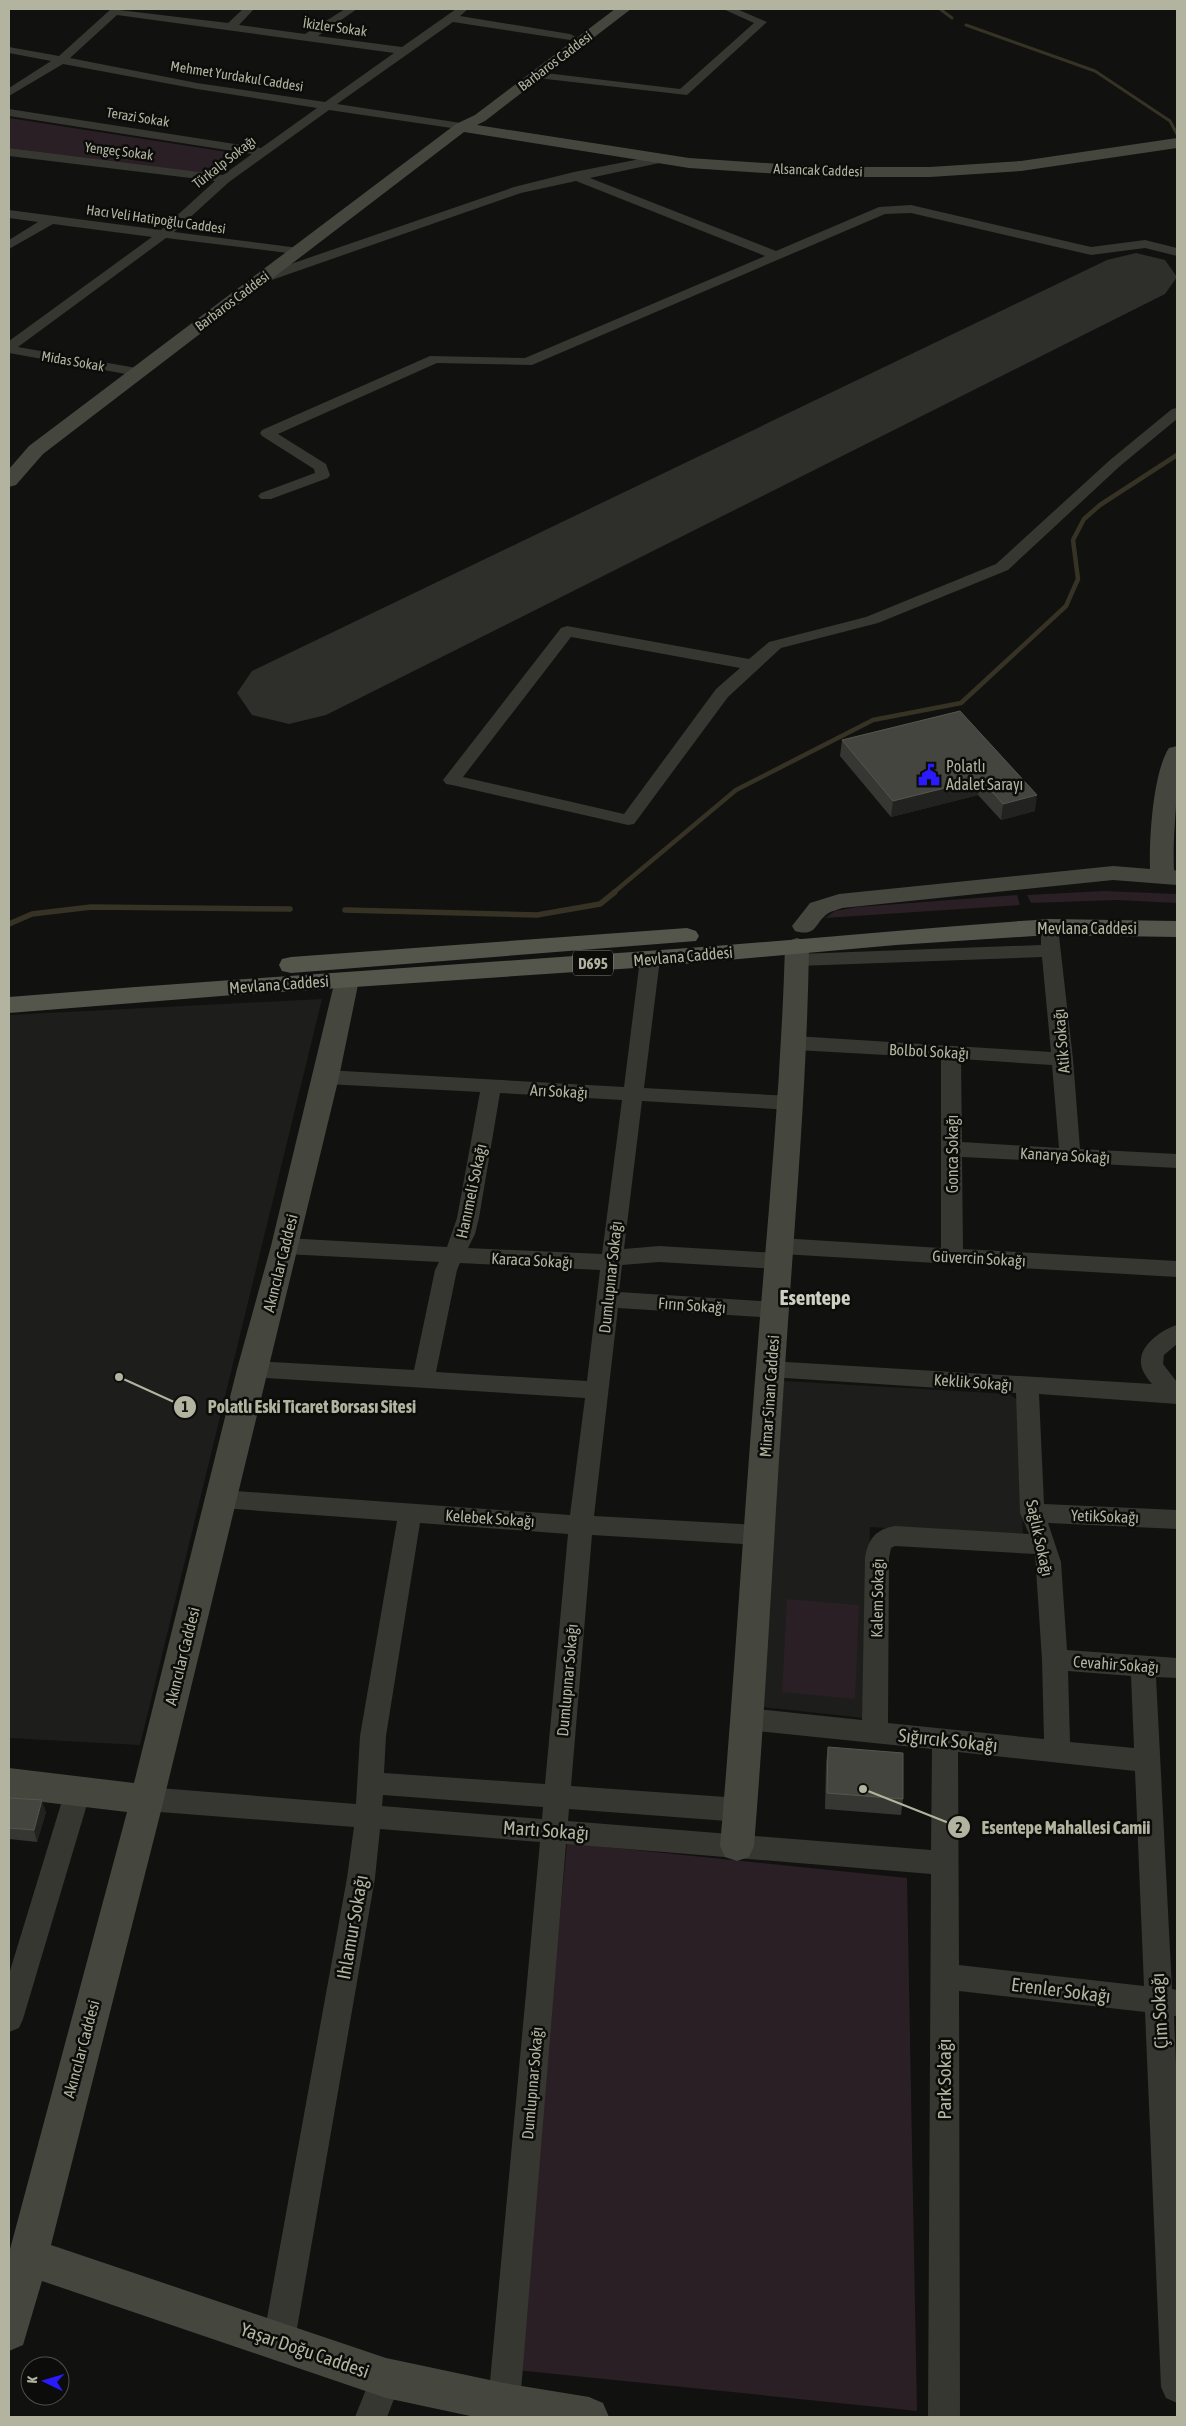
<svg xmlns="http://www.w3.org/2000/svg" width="1186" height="2426" viewBox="0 0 1186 2426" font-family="'Asap Condensed',sans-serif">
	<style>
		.built { fill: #1d1e1b }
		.green { fill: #291f24 }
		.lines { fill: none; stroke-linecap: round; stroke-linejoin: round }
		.stream-far2 { stroke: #363325; stroke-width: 3 }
		.stream-far1 { stroke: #363325; stroke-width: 4.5 }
		.stream { stroke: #363325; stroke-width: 5.5 }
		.runway { fill: #2e2e2a; fill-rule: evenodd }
		.street { fill: #353730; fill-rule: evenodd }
		.secondary { fill: #45473e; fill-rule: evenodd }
		.primary { fill: #54564c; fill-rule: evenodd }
		.wall { fill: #363732 }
		.shaded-wall { fill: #222220 }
		.building { fill: #44453e; stroke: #55564d }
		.labels { text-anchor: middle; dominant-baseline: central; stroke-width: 5; stroke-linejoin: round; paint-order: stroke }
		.far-street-label { font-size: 14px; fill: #b2b49f; stroke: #0c0c0b }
		.shield { fill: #0c0c0b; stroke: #808273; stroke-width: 1 }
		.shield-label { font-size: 15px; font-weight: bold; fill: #b2b49f }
		.poi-label { font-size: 16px; fill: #b2b49f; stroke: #0c0c0b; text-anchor: start }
		.street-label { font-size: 16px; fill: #b2b49f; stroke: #0c0c0b }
		.near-street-label { font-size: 19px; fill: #b2b49f; stroke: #0c0c0b }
		.district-label { font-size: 21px; font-weight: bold; fill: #cdcfc1; stroke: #0c0c0b }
		.leader { fill: none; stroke: #b2b49f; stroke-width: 2 }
		.callout-dot { fill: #b2b49f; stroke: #0c0c0b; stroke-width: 2 }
		.mark-label { font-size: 15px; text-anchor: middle; font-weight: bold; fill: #111 }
		.callout-label { font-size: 18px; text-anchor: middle; font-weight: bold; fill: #b2b49f; stroke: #0c0c0b; stroke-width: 5; stroke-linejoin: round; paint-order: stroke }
	</style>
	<rect width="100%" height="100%" fill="#111110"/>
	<g class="built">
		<path d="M322,999L140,1745L9,1738V1015Z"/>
		<path d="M784,1381L1009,1394L1020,1402L1023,1536L870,1527L864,1718L761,1707Z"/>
	</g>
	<g class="green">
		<path d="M9,118L240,154L214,175L9,148Z"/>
		<path d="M1104,891L1177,894V903L1117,900L1031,903L1027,895Z"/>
		<path d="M1017,895L1020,905L825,918L835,911L857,907Z"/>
		<path d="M787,1599L859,1605L855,1699L782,1692Z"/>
		<path d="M567,1843L907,1878L917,2411L516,2370Z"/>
	</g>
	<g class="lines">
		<g class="stream-far2">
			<path d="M940,9L952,18"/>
			<path d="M966,25L1095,71L1170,121L1177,134"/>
		</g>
		<path class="stream-far1" d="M613,893L736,790L873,720L961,703L1066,606L1078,579L1073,540L1084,519L1100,505L1177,455"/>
		<g class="stream">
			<path d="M345,910L537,915L600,904L615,892"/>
			<path d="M9,924L32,914L91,907L290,909"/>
		</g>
		<path class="runway" d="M1136,253L1165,260L1177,277L1165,294L326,715L289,724L252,715L237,693L252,671L1107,260Z"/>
		<g class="street">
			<path d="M111,9L228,23L243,9H254L239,25L305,34L345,9H357L318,36L402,47L456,9H468L460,16L570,34L576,37L570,40L453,22L337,104L461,123L465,124V130L329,110L229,182L174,232L299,248L304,249L305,252L304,255L166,238L18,347L142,369L144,372L142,375L137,376L9,353V341L152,237L53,224L9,249V240L38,222L9,218V210L161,230L215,181L9,156V148L223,175L252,154L9,116V109L261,148L317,108L197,89L63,64L9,96V88L51,61L9,53V47L59,56ZM117,15L394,53L325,102L197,83L70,58Z"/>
			<path d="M723,9H737L767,22L687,95L537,78L531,75L537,72L680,89L754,23Z"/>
			<path d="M660,155L664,156L666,159L664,162L590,178L776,251L879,207L911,205L1091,247L1145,240L1177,248V256L1145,248L1091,255L911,213L885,214L532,365L437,363L278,434L326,464L330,475L328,478L271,499H261L258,496L261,493L315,473L314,469L262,436L260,433L262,430L430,356L525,358L765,256L576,181L521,193L266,282H256L254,279L256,276L514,187L574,172Z"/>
			<path d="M1177,408V419L1120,466L1008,570L878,623L781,648L728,697L634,824L628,825L452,785L446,784L443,780L561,628L567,626L749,659L769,642L866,617L996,564L1110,460L1172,409ZM571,637L740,668L716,689L624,814L463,777Z"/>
			<path d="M1050,930L1057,932L1059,936L1073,1059L1080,1149L1177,1154V1168L962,1157L963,1249L1177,1261V1277L781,1254L787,1255L790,1261L787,1267L779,1269L659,1262L622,1265L619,1292L776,1302L784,1304L787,1310L784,1316L776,1318L618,1308L594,1516L759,1525L767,1528L771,1535L767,1542L759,1545L592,1535L571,1786L740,1798L749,1802L753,1810L749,1818L740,1822L569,1809L568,1821L931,1850L932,1749L748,1730L739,1727L735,1719L739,1711L748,1708L862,1720L865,1558C868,1539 876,1529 895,1526L1029,1534L1020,1513L1016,1393L770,1377L762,1375L759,1369L762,1363L770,1361L1152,1384C1147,1378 1141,1370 1141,1363C1139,1345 1163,1329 1177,1325V1344L1164,1355L1163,1364L1177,1382V1404L1039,1394L1044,1504L1177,1510V1529L1048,1523L1061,1562L1067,1650L1177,1658V1678L1156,1677L1172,1989L1177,1990V2016H1174L1177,2087V2403L1166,2398L1161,2387L1145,2012L959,1991L960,2417H928L931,1874L566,1844L520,2403L515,2414L508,2417L493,2414L488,2403L540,1842L380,1829L375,1878L295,2340L290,2351L279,2356L268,2351L263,2340L347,1878L354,1827L147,1811L138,1807L134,1799L138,1791L147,1787L356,1804L360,1736L397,1521L222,1508L214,1506L210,1499L214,1492L222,1490L570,1515L585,1398L252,1377L244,1375L241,1369L244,1363L252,1361L414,1370L435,1270L439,1262L285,1254L277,1251L274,1246L277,1241L285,1238L447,1247L457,1218L480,1092L326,1084L319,1082L316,1077L319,1072L326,1070L624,1087L640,959L643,955L650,953L657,955L660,959L644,1088L791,1096L798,1098L801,1103L798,1108L791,1110L642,1101L624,1249L659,1246L778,1253L772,1251L769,1246L772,1241L780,1238L941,1248V1058L795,1050L788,1048L785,1043L788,1038L795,1036L1051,1052L1042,957L798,966L791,964L788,960L791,956L798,954L1041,945V936L1043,932ZM961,1059L1052,1065L1059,1148L962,1142ZM500,1093L622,1100L602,1254L468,1248L475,1234L479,1218ZM460,1263L600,1270L587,1381L436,1372L457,1270ZM420,1523L568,1534L545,1784L384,1773L386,1736ZM895,1546L1035,1554L1042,1660L1044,1739L888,1723L889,1558L891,1548ZM1068,1671L1131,1676L1134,1748L1070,1742ZM958,1752L1135,1771L1144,1986L959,1965ZM383,1795L543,1807L542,1819L382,1806Z"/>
			<path d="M78,1780L87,1783L91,1791L23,2019L19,2028L9,2032V1974L65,1791L69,1783Z"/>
			<path d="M386,2362L397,2367L402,2378L387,2417H355L375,2367Z"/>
		</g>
		<g class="secondary">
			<path d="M615,9H631L485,121L477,125L689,158L827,167H930L1021,161L1177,138V148L1021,171L930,177H827L689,168L464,132L43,454L16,485L9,487V469L29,446L456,124L475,115Z"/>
			<path d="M1177,746C1180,788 1172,829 1174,870L1177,871V885L1113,880L842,908C838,910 831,911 827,914C814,924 817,937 795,931L792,926L810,903L839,894L1113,866L1150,869C1149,839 1153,772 1169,748Z"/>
			<path d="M797,938L806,941L809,946C807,1087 794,1226 785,1367C774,1526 767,1686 754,1846L749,1857L737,1861L725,1857L720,1846C734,1686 743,1526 756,1367C767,1226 781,1087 785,946L788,941Z"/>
			<path d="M347,972L356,974L359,980L339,1077L164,1799L51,2245L386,2358L504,2383L589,2397L603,2403L609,2417H475L386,2398L42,2281L23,2345L9,2351V2253L127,1812L9,1798V1768L134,1783L237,1369L271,1246L335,980L338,974Z"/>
		</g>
		<g class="primary">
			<path d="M1049,919L1177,921V937L1049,935L896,945L650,967L234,995L9,1013V997C221,980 434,966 647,951C781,942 915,928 1049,919Z"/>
			<path d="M687,928L696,931L699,936L696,941L291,973L282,971L279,965L282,959L291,957Z"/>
		</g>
	</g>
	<g class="wall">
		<path d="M960,711L1035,811L1001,820L978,795L891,817L840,756L842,740Z"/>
		<path d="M828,1747L903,1799L901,1815L825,1809L826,1763Z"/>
		<path d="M9,1798L46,1812L37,1842L9,1839Z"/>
	</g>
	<g class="shaded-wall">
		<path d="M981,779L978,795L891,817L893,801Z"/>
		<path d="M1037,795L1035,811L1001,820L1003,804Z"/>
		<path d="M42,1800L46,1812L37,1842L34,1830Z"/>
	</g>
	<g class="building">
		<path d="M960,711L1037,795L1003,804L981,779L893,801L842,740Z"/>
		<path d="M828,1747L903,1753V1799L827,1793Z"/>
		<path d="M9,1798L42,1800L34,1830L9,1828Z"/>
	</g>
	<defs>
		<g id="civic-bare" transform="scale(1.725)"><path d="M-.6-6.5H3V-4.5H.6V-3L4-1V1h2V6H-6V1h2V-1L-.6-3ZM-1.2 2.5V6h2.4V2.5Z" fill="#2a1aff" stroke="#0c0c0b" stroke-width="2.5" paint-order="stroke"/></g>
	</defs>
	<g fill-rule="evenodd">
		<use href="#civic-bare" x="929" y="775"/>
	</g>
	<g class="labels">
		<g class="far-street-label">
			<text transform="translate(335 27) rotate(8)">İkizler Sokak</text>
			<text transform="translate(555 61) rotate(-37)">Barbaros Caddesi</text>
			<text transform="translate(237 76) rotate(9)">Mehmet Yurdakul Caddesi</text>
			<text transform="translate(138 117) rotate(9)">Terazi Sokak</text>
			<text transform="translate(119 151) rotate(7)">Yengeç Sokak</text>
			<text transform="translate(224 162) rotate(-38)">Türkalp Sokağı</text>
			<text transform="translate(818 170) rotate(2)">Alsancak Caddesi</text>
			<text transform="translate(156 219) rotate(8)">Hacı Veli Hatipoğlu Caddesi</text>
			<text transform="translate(232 301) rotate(-37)">Barbaros Caddesi</text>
			<text transform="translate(73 361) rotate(10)">Midas Sokak</text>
		</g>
		<rect class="shield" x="573" y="950.5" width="40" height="25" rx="4"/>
		<g class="shield-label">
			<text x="593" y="963">D695</text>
		</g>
		<g class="poi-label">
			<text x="946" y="766">Polatlı<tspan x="946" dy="18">Adalet Sarayı</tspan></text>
		</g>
		<g class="street-label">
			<text x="1087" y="928">Mevlana Caddesi</text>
			<text transform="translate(683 956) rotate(-5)">Mevlana Caddesi</text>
			<text transform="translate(279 984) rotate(-4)">Mevlana Caddesi</text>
			<text transform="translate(1061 1041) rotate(-95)">Atik Sokağı</text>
			<text transform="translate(929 1051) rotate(3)">Bolbol Sokağı</text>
			<text transform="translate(559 1091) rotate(3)">Arı Sokağı</text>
			<text transform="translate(952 1154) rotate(-90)">Gonca Sokağı</text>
			<text transform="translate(1065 1155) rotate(3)">Kanarya Sokağı</text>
			<text transform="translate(471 1191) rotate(-78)">Hanımeli Sokağı</text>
			<text transform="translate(979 1258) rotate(3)">Güvercin Sokağı</text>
			<text transform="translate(532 1260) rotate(3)">Karaca Sokağı</text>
			<text transform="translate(280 1263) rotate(-76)">Akıncılar Caddesi</text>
			<text transform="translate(610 1277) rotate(-84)">Dumlupınar Sokağı</text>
			<text transform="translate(692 1305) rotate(4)">Fırın Sokağı</text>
			<text transform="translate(973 1382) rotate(4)">Keklik Sokağı</text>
			<text transform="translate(769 1396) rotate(-86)">Mimar Sinan Caddesi</text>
			<text transform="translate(1105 1516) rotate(2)">YetikSokağı</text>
			<text transform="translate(490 1518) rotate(4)">Kelebek Sokağı</text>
			<text transform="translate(1040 1538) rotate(78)">Sağlık Sokağı</text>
			<text transform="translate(877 1598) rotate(-89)">Kalem Sokağı</text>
			<text transform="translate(182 1656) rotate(-76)">Akıncılar Caddesi</text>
			<text transform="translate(1116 1664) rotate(4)">Cevahir Sokağı</text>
			<text transform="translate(567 1680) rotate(-85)">Dumlupınar Sokağı</text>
			<text transform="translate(81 2049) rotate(-75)">Akıncılar Caddesi</text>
			<text transform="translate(532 2083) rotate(-85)">Dumlupınar Sokağı</text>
		</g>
		<g class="near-street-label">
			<text transform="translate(948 1740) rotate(6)">Sığırcık Sokağı</text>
			<text transform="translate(546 1830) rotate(4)">Martı Sokağı</text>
			<text transform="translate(352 1927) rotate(-80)">Ihlamur Sokağı</text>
			<text transform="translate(1061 1990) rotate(7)">Erenler Sokağı</text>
			<text transform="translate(1159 2011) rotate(-93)">Çim Sokağı</text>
			<text transform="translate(944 2079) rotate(-90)">Park Sokağı</text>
			<text transform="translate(305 2350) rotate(19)">Yaşar Doğu Caddesi</text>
		</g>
		<g class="district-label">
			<text x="815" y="1297">Esentepe</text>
		</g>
	</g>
	<path class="leader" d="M119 1377L185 1407M863 1789L959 1827"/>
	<g class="callout-dot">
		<circle cx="119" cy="1377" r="5"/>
		<circle cx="863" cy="1789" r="5"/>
		<circle cx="185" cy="1407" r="12"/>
		<circle cx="959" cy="1827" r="12"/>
	</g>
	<g class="mark-label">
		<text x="185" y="1412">1</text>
		<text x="959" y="1833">2</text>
	</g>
	<g class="callout-label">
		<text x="312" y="1413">Polatlı Eski Ticaret Borsası Sitesi</text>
		<text x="1066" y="1834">Esentepe Mahallesi Camii</text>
	</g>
	<rect width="1186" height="2426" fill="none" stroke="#b2b49f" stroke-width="20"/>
	<g transform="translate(45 2381) rotate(275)"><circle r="24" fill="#0c0c0b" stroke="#4e4f46"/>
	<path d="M0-4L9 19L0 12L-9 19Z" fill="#2a1aff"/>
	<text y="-8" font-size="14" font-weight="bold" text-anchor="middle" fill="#b2b49f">K</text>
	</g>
</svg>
